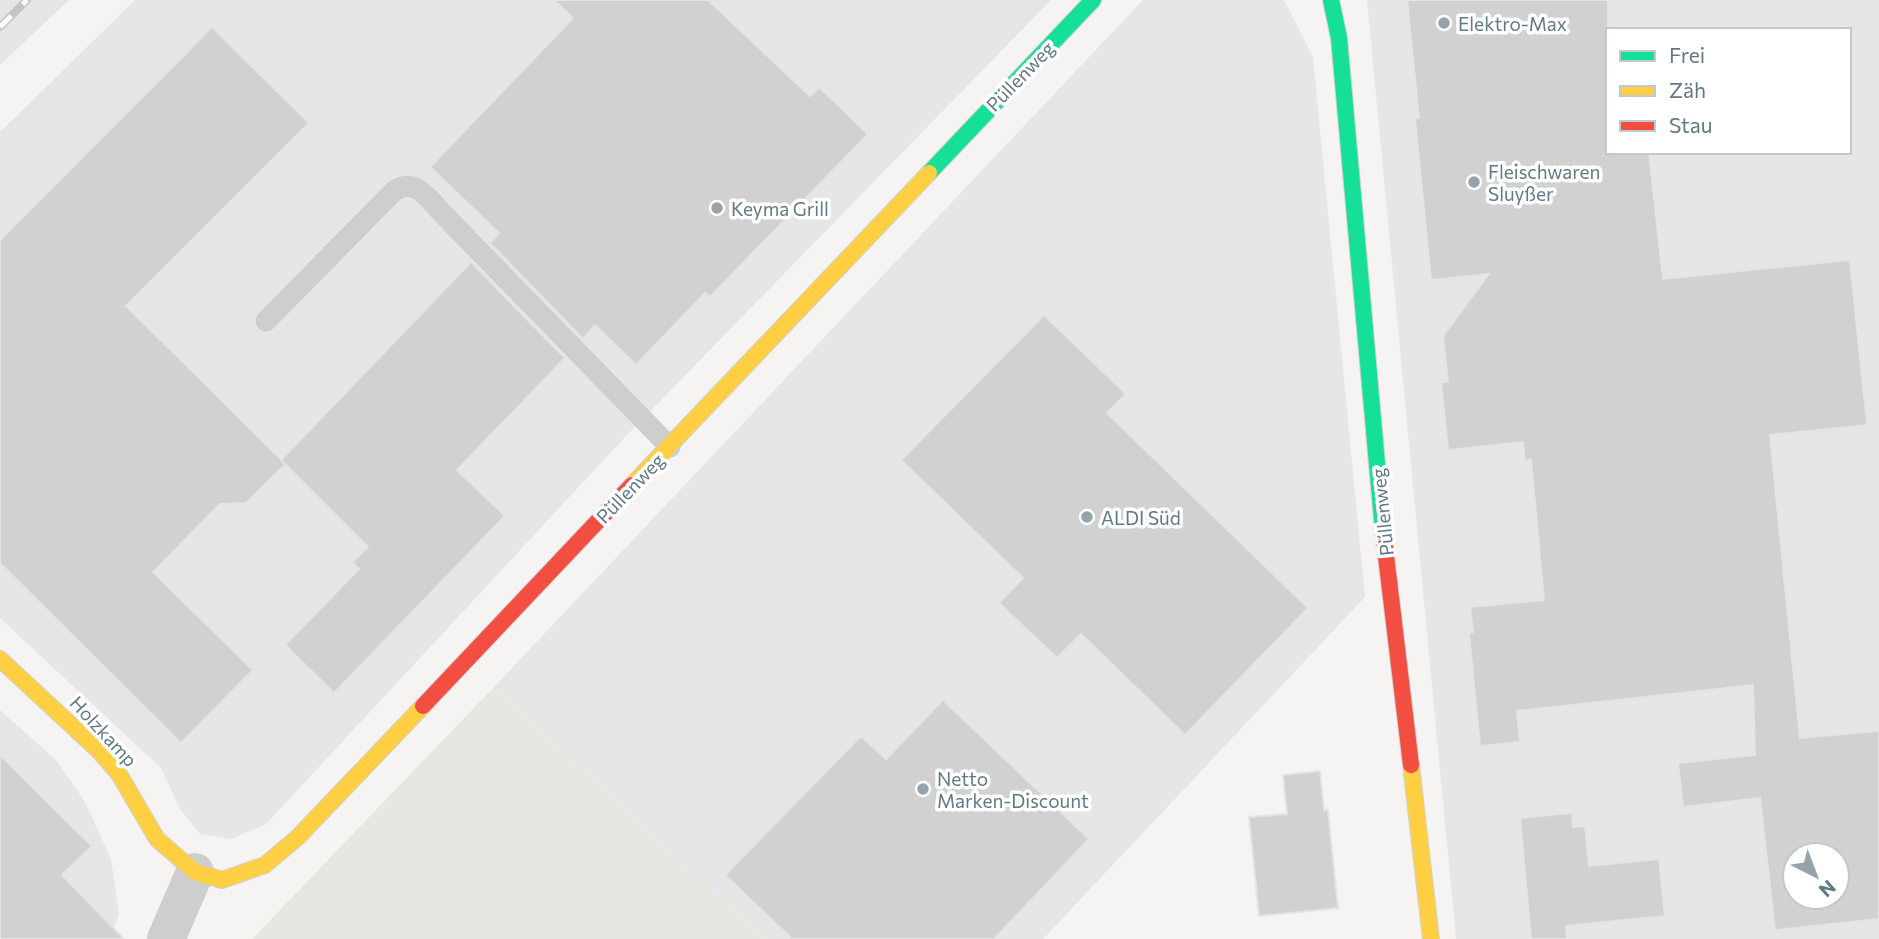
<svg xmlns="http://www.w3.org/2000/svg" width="1879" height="939" viewBox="0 0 1879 939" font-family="Commissioner,sans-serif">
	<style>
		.built { fill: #e5e6e5; fill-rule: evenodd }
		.green { fill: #e4e8e0 }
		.building { fill: #d0d1d0; stroke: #e4e4e2; stroke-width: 2; fill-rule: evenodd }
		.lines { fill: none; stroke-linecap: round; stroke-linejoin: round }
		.fast-casing { stroke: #d1d2d2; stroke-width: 18 }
		.slow-casing { stroke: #d1d2d2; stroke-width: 18 }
		.jam-casing { stroke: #d1d2d2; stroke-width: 18 }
		.lane { stroke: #cdcfcf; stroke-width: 21 }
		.street { stroke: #cdcfcf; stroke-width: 38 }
		.fast { stroke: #16e098; stroke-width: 16 }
		.slow { stroke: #ffcf43; stroke-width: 16 }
		.jam { stroke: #f24e42; stroke-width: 16 }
		.rail-casing { stroke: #c2c4c5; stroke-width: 8 }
		.rail { stroke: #fff; stroke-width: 5; stroke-dasharray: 16; stroke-linecap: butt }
		.poi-dot { fill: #95a4ab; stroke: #fff; stroke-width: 2.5 }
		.labels { text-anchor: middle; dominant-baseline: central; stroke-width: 7; stroke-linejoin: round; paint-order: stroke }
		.poi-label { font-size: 19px; fill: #617985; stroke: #fff; text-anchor: start }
		.street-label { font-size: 19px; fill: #617985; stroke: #fff }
	</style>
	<rect width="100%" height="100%" fill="#f5f4f2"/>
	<g class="built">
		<path d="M0,0H69L0,65Z"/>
		<path d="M135,0H1051L624,438L266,824L231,839L200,834L180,809L161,768L0,618V132Z"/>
		<path d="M1143,0H1284L1313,57L1365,597L1043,939H763L494,687Z"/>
		<path d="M1367,0H1879V939H1456ZM1608,30H1849V152H1608ZM1795,855H1837V897H1795Z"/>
		<path d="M0,710L57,761L85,802L111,859L119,914L110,939H0Z"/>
	</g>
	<path class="green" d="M494,687L763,939H252Z"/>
	<g class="building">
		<path d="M554,0H708L810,96L819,87L868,134L710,297L705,293L636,365L595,325L583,339L490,243L499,233L430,167L573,18Z"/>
		<path d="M1407,0H1608V152H1649L1663,279L1850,260L1867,425L1770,435L1800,738L1879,731V919L1775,930L1760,798L1683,807L1678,763L1755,755L1753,685L1517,711L1520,742L1480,746L1469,633L1473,632L1470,607L1544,600L1531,460L1525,461L1523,442L1448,450L1441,382H1448L1443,336L1489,274L1431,280L1415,119L1419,118ZM1795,855H1837V897H1795Z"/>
		<path d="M212,27L309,123L126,306L286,464L246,503L220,504L153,572L253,670L181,743L0,563V240Z"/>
		<path d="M471,262L565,358L457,470L505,516L334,693L285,645L359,569L352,562L368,547L281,460Z"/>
		<path d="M1044,315L1126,394L1107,413L1308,608L1185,735L1081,634L1057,658L999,603L1023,578L901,460Z"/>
		<path d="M943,700L1089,839L994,939H792L725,875L861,736L886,759Z"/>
		<path d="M0,755L92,846L62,875L124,939H0Z"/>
		<path d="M1320,771L1324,810H1328L1338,908L1259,916L1249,817L1287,814L1283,775Z"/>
		<path d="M1572,813L1573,827L1585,826L1589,866L1659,859L1665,916L1566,926L1567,939H1531L1520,818Z"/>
	</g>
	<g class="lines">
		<g class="fast-casing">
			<g id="fast">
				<path d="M1331,0L1339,38L1383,531"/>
				<path d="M929,173L1093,0"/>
			</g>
		</g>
		<g class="slow-casing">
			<g id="slow">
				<path d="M632,485L929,173"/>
				<path d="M0,659L99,751L119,774L157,839L195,872L222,880L265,865L298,837L423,706"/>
				<path d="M1411,765L1431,939"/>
			</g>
		</g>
		<g class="jam-casing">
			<g id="jam">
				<path d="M1383,531L1411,765"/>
				<path d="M423,706L632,485"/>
			</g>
		</g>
		<path class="lane" d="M266,321L394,191C415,177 428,198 442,213L670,447"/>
		<path class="street" d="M166,939L195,872"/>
		<use href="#fast" class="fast"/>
		<use href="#slow" class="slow"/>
		<use href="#jam" class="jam"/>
		<g class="rail-casing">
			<path id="rail" d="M0,27L27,0"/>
		</g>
		<use href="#rail" class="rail"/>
	</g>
	<g class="poi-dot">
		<circle cx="1444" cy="23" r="7"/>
		<circle cx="1474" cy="182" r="7"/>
		<circle cx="717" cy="208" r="7"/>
		<circle cx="1087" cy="517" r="7"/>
		<circle cx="923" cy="789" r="7"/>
	</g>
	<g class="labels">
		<g class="poi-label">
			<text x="1458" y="23">Elektro-Max</text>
			<text x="1488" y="171">Fleischwaren<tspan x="1488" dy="22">Sluyßer</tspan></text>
			<text x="731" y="208">Keyma Grill</text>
			<text x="1101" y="517">ALDI Süd</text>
			<text x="937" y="778">Netto<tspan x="937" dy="22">Marken-Discount</tspan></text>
		</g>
		<g class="street-label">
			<text transform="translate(1020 76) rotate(-46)">Püllenweg</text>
			<text transform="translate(630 488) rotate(-46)">Püllenweg</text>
			<text transform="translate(1382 512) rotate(-96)">Püllenweg</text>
			<text transform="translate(104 731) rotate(47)">Holzkamp</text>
		</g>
	</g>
	<rect x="1606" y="28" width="245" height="126" fill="#ffffff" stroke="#c0c9ce" stroke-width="2"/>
	<rect x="1620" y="51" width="35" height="10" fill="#16e098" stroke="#c0c9ce" stroke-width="2"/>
	<text x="1669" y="63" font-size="21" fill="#617985">Frei</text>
	<rect x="1620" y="86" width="35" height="10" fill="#ffcf43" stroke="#c0c9ce" stroke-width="2"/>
	<text x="1669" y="98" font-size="21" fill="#617985">Zäh</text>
	<rect x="1620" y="121" width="35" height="10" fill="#f24e42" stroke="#c0c9ce" stroke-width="2"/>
	<text x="1669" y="133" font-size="21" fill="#617985">Stau</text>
	<g transform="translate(1816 876) rotate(138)"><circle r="33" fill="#ffffff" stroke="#c0c9ce" stroke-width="2"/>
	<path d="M0-5L12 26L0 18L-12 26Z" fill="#95a4ab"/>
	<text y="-10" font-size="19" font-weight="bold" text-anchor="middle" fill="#617985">N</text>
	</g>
</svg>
